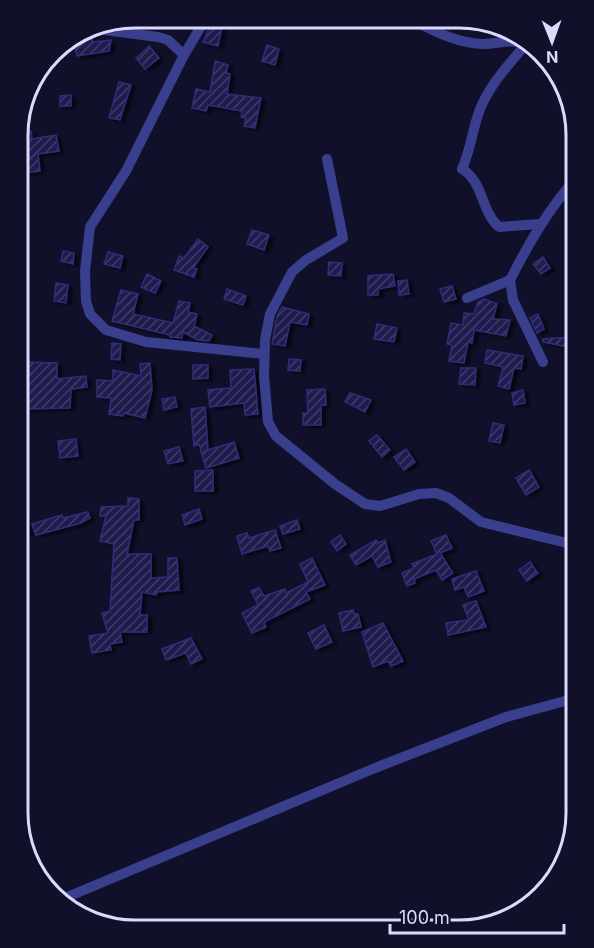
<svg xmlns="http://www.w3.org/2000/svg" width="594" height="948" viewBox="0 0 594 948" font-family="Inter,sans-serif">
	<style>
		.building { fill: url(#building-hatch); stroke: #322c7a; stroke-width: 1.5; filter: url(#shadow) }
		.lines { fill: none; stroke-linecap: round; stroke-linejoin: round }
		.minor { stroke: #393f8c; stroke-width: 10 }
		.rim { fill: none; stroke: #dadaff; stroke-width: 3 }
	</style>
	<defs>
		<pattern id="building-hatch" width="6" height="6" patternUnits="userSpaceOnUse" patternTransform="scale(1.5)"><rect width="6" height="6" fill="#1f1b4d"/><path d="M-1 1l2-2M0 6l6-6M5 7l2-2" fill="none" stroke="#3f3c68"/></pattern>
		<filter id="shadow"><feDropShadow dx="4.5" dy="2.5" stdDeviation="1.5" flood-color="#0009"/></filter>
	</defs>
	<rect width="100%" height="100%" fill="#11102b"/>
	<g class="building">
		<path d="M213,20L223,22L218,46L203,42Z"/>
		<path d="M83,35L84,39L91,37L93,42L111,40L109,51L77,56L73,38Z"/>
		<path d="M267,45L279,49L275,65L262,61Z"/>
		<path d="M149,46L159,58L145,69L136,58Z"/>
		<path d="M215,61L228,65L226,73L230,74L227,94L261,98L255,128L244,126L246,118L241,117L242,111L208,105L206,111L192,108L196,89L210,92Z"/>
		<path d="M119,82L131,85L120,120L109,118Z"/>
		<path d="M71,95V106H60V96Z"/>
		<path d="M31,131L32,139L56,135L59,151L38,154L40,171L23,173L19,133Z"/>
		<path d="M252,230L269,235L264,250L247,244Z"/>
		<path d="M198,239L208,247L193,268L197,269L194,277L174,270L179,256L184,258Z"/>
		<path d="M63,251L74,253L73,264L61,261Z"/>
		<path d="M108,252L123,256L120,268L104,264Z"/>
		<path d="M543,257L550,268L541,274L533,264Z"/>
		<path d="M329,262L342,263L341,276L328,275Z"/>
		<path d="M147,274L161,281L155,293L141,287Z"/>
		<path d="M393,274L395,286L378,289V295H368V276Z"/>
		<path d="M407,280L409,294L399,295L398,281Z"/>
		<path d="M56,283L68,285L66,303L54,301Z"/>
		<path d="M452,286L456,299L444,302L440,289Z"/>
		<path d="M227,289L246,296L243,305L224,299Z"/>
		<path d="M121,290L138,294L133,314L173,323L179,301L190,303L188,312L197,314L194,326L212,335L209,341L198,340L183,332L182,338L170,337V335L112,321Z"/>
		<path d="M484,299L497,304L493,319L510,320L506,336L474,330L472,343L468,342L464,363L449,361L452,345L447,344L451,323L463,325L464,313L474,314L478,302Z"/>
		<path d="M282,307L309,314L307,325L290,322L285,346L272,344L277,316Z"/>
		<path d="M538,314L544,329L537,333L530,318Z"/>
		<path d="M377,324L397,328L394,342L374,339Z"/>
		<path d="M572,337L573,348L543,342V339Z"/>
		<path d="M112,343L121,344L120,360L111,359Z"/>
		<path d="M487,350L523,356L521,369L514,368L509,389L498,386L503,367L485,363Z"/>
		<path d="M289,359L301,360L300,371L288,370Z"/>
		<path d="M25,362L57,363V379L86,376L87,387L71,389L70,408L19,409V376H26Z"/>
		<path d="M150,363L152,390L145,418L124,413L123,416L109,414L111,398L97,397V380L113,381V370L141,376L140,364Z"/>
		<path d="M193,365H208V378L193,379Z"/>
		<path d="M461,368H476L475,385L459,384Z"/>
		<path d="M254,369L258,414L245,415L244,403L210,407L208,390L231,388L230,370Z"/>
		<path d="M325,389L326,405H321V425H303V413H308L307,390Z"/>
		<path d="M523,390L525,403L514,405L512,393Z"/>
		<path d="M350,393L371,400L365,412L345,402Z"/>
		<path d="M175,397L177,407L164,410L162,399Z"/>
		<path d="M205,407L208,450L234,442L239,458L206,468L199,444L194,446L191,409Z"/>
		<path d="M493,423L504,425L500,443L489,441Z"/>
		<path d="M377,435L390,450L382,457L369,441Z"/>
		<path d="M76,439L78,456L60,458L58,441Z"/>
		<path d="M179,447L183,461L168,464L164,451Z"/>
		<path d="M406,449L415,462L404,470L394,457Z"/>
		<path d="M213,470V491H195V471Z"/>
		<path d="M529,470L539,487L526,495L516,478Z"/>
		<path d="M128,498L139,499V520H134L127,554H151V578L168,577V558H177L179,590L157,592L156,595L142,592L140,615H147V632H120L122,642L110,644L111,650L92,653L89,636L108,633L102,613L110,611L114,544L100,541L106,516H100L101,507L128,506Z"/>
		<path d="M18,505L29,532L18,536Z"/>
		<path d="M199,509L202,519L185,525L182,515Z"/>
		<path d="M88,512L90,518L81,523L36,535L32,524L62,515L63,518Z"/>
		<path d="M297,520L300,529L283,534L280,526Z"/>
		<path d="M275,530L281,548L270,551L268,546L242,554L237,536L247,533L249,538Z"/>
		<path d="M340,535L346,544L337,551L331,542Z"/>
		<path d="M446,535L452,548L440,553L453,573L442,580L436,570L414,579L415,583L407,586L402,573L414,568L412,564L437,554L431,541Z"/>
		<path d="M376,540L378,543L385,540L391,562L378,567L372,556L356,565L350,555Z"/>
		<path d="M312,558L325,585L306,592L310,599L264,622L266,627L252,633L242,613L258,605L251,591L259,588L264,596L285,589L286,593L308,582L300,564Z"/>
		<path d="M530,562L538,573L527,581L519,570Z"/>
		<path d="M476,571L484,591L468,597L464,587L455,590L452,579Z"/>
		<path d="M476,601L486,627L448,635L446,623L469,620L463,605Z"/>
		<path d="M353,610L354,614H358L361,627L343,631L339,613Z"/>
		<path d="M383,623L403,661L391,666L388,661L373,667L362,632Z"/>
		<path d="M324,625L332,642L316,649L308,633Z"/>
		<path d="M191,638L202,659L191,664L186,653L166,660L162,649Z"/>
	</g>
	<g class="lines">
		<g class="minor">
			<path d="M206,18L184,55L126,171L90,227L85,271L86,301L90,314L106,330L146,342L264,354"/>
			<path d="M412,20C434,31 459,44 484,44C498,44 511,38 525,45"/>
			<path d="M89,28L158,37L168,40L184,55"/>
			<path d="M528,42C510,63 486,88 478,115C472,133 470,151 462,169C484,182 481,212 499,227L540,224"/>
			<path d="M327,159L343,238L306,260L292,272L270,314L265,340L264,376L268,422L276,436L335,484L365,504L380,506L419,494L436,493L449,498L481,522L567,543L576,541"/>
			<path d="M510,280L513,300L543,362"/>
			<path d="M467,298L510,280C529,243 548,210 576,178"/>
			<path d="M60,900L375,768L506,717L576,698"/>
		</g>
	</g>
	<path d="M0 0H594V948H0ZM135 28H459A107 107 0 0 1 566 135V813A107 107 0 0 1 459 920H135A107 107 0 0 1 28 813V135A107 107 0 0 1 135 28Z" fill="#11102b" fill-rule="evenodd"/>
	<path class="rim" d="M135 28H459A107 107 0 0 1 566 135V813A107 107 0 0 1 459 920H135A107 107 0 0 1 28 813V135A107 107 0 0 1 135 28Z"/>
	<g transform="translate(552 42) rotate(179)" stroke="#11102b" stroke-width="4.5" paint-order="stroke">
	<path d="M0-4.5L10 22L0 15L-10 22Z" fill="#dadaff"/>
	<text y="-9" font-size="16" font-weight="bold" text-anchor="middle" fill="#dadaff">N</text>
	</g>
	<path d="M390 924v9h174v-9" fill="none" stroke="#dadaff" stroke-width="3"/>
	<text x="399" y="924" font-size="18" fill="#dadaff" stroke="#11102b" stroke-width="4.5" paint-order="stroke">100 m</text>
</svg>
